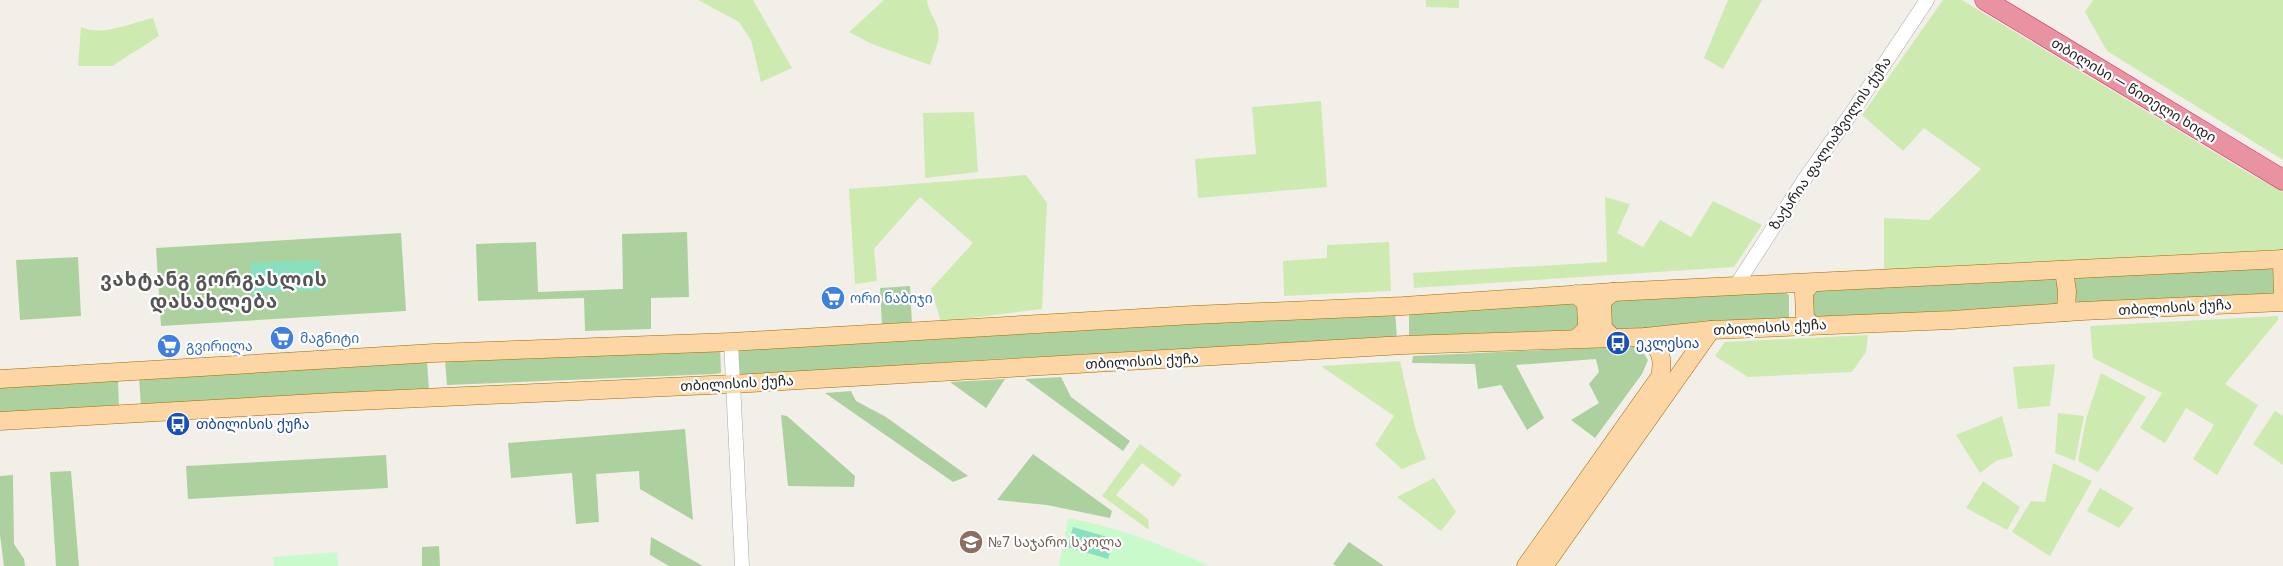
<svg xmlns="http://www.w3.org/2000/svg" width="2283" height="566" viewBox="0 0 2283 566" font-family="Poppins,'Noto Sans Georgian',sans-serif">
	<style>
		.grass { fill: #cdebb0 }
		.forest { fill: #add19e }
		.park { fill: #c8facc }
		.pitch { fill: #88e0be }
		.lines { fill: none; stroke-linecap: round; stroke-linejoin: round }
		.minor-casing { stroke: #a9a9a9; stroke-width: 15 }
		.major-casing { stroke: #a06b00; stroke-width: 19 }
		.highway-casing { stroke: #dc2a67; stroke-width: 21 }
		.minor { stroke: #fff; stroke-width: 14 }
		.major { stroke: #fcd6a4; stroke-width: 18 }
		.highway { stroke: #e892a2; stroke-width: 20 }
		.labels { text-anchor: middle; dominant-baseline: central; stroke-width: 4.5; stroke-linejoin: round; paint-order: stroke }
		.street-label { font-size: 14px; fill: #222; stroke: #fff }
		.shop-label { font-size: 14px; fill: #366cbe; stroke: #fff; text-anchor: start }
		.transit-label { font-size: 14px; fill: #164399; stroke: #fff; text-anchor: start }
		.education-label { font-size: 14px; fill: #785e54; stroke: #fff; text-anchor: start }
		.district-label { font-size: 19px; font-weight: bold; letter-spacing: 1px; fill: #555; stroke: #fff }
	</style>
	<rect width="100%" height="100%" fill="#f2efe9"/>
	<g class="grass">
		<path d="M698,0H753L792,68L761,82L751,40L739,22Z"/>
		<path d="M884,0H927C928,10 934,17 937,26C942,38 934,53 930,65L872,44L849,32Z"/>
		<path d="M1426,0H1459V8L1426,7Z"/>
		<path d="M1728,0H1762L1723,69L1704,58Z"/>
		<path d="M1943,0H1962L2250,174L2283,191V250L1884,271V218L1929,220L1981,169L1924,128L1903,151L1862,115Z"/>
		<path d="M2093,0H2283V160L2107,51L2085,12Z"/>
		<path d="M153,18L159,36L112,66H78L81,27C102,37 131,23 153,18Z"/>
		<path d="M1321,101L1327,187L1198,198L1195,159L1256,154L1252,107Z"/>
		<path d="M974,112L978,172L925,178L923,113Z"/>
		<path d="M1026,175L1047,203L1042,309L941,322L931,289L973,243L920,197L874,249L877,281L855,284L849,189Z"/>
		<path d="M1605,197L1630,204L1617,233L1643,247L1660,220L1691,237L1713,201L1762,225L1734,267L1414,288L1413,273L1607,262Z"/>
		<path d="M1389,242L1391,291L1284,296L1283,261L1327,258V245Z"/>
		<path d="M2278,316V320L2225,384L2258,405L2217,475L2193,459L2214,425L2186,408L2165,443L2140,428L2162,393L2093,358L2090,326Z"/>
		<path d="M1868,335L1866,352L1852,372L1748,377L1715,356L1725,342Z"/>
		<path d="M1400,361L1415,427L1426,459L1402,469L1375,445L1394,416L1321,366Z"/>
		<path d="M2055,364L2050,406L2018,409L2013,367Z"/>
		<path d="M2101,373L2146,397L2098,472L2078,461L2086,419Z"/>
		<path d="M2275,411L2283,416V465L2253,444Z"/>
		<path d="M2058,413L2084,416L2075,461L2055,453Z"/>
		<path d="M2002,416L2013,456L1996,461L1980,473L1956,435Z"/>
		<path d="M1140,444L1182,475L1173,487L1142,463L1116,495L1148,519L1149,530L1102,496Z"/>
		<path d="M2053,463L2092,481L2050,556L2012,532L2031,501L2045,502Z"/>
		<path d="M1434,478L1456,512L1441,531L1397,497Z"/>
		<path d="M1983,481L2020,507L2007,530L1966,508Z"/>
		<path d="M2100,488L2134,508L2119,528L2087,511Z"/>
	</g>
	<g class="forest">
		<path d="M687,232L689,297L651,298V329L585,331L584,298L478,301L476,244L536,242L538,292L623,289L622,234Z"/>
		<path d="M401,233L406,311L161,326L156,248Z"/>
		<path d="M78,257L81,316L20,320L16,260Z"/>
		<path d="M2272,266L2275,270L2276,294L2271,297L2080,304L2076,301L2075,276Z"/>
		<path d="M2052,277L2058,282L2060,301L2055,308L1820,317L1813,316L1810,292L1814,288Z"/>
		<path d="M910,286L912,324L882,326L880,288Z"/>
		<path d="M1781,289L1789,295V318L1782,322L1615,330L1608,324L1607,303L1616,298Z"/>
		<path d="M1574,301L1584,313L1575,333L1409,339V310Z"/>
		<path d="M1395,310L1397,339L998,359L737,376L735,346Z"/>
		<path d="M1633,346L1642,351L1648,360L1642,374L1595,438L1571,420L1599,403L1589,384L1599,372L1596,359L1516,365L1544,418L1527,430L1501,385L1478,389L1475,364L1412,363L1413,356Z"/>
		<path d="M720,347L721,373L715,374L447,385L445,360Z"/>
		<path d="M427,361L429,390L141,407L139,377Z"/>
		<path d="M1061,377L1071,397L1130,441L1123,451L1025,379Z"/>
		<path d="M118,378L119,409L0,416V385Z"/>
		<path d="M1005,379L986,408L950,382Z"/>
		<path d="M851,391L856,401L886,417L968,476L953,482L825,393Z"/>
		<path d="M781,415L787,416L855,476L854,487L788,486Z"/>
		<path d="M685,429L693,520L640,489L639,471L596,474L599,522L576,524L572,473L511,478L508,443Z"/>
		<path d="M1033,454L1112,511L1110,518L1047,505L997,500Z"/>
		<path d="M386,455L388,488L188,499L186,466Z"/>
		<path d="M71,471L79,566H56L50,472Z"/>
		<path d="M13,475L14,544L24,559L25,566H4L0,535V476Z"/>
		<path d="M651,537L703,566H669L650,555Z"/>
		<path d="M1349,542L1384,566H1336L1333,564Z"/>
		<path d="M439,546L440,566H422V547Z"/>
	</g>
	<g class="park">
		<path d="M1068,518C1117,527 1164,545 1209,566H1059Z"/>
		<path d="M337,552L338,566H274L273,557Z"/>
	</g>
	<g class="pitch">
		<path d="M319,260L320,290L251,293L250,263Z"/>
		<path d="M1073,527L1114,539L1108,559L1068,547Z"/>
	</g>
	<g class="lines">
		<g class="minor-casing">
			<g id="minor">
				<path d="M1735,287L1806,177L1855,108L1927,0"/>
				<path d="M731,342L742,566"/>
			</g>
		</g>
		<g class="major-casing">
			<g id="major">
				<path d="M2282,259L2283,301"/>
				<path d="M2064,271L2067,291L2066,312"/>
				<path d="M1613,292L1602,301L1603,328L1613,338"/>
				<path d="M1812,325L1805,318L1804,292L1812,283"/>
				<path d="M1576,339L1587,329L1586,303L1576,294"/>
				<path d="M0,379L434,353L731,342L1193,315L1403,306L1613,292L2283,259"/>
				<path d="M0,421L334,402L733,384L1404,345L1645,337L1711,330L1952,320L2082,311L2283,302"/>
				<path d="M1526,566L1660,377C1664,357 1661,350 1645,337"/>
				<path d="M1544,566L1711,330"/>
			</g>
		</g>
		<g class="highway-casing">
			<path id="highway" d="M1985,0L2283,180"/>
		</g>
		<use href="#minor" class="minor"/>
		<use href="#major" class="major"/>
		<use href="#highway" class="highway"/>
	</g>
	<defs>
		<g id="supermarket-disc" transform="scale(1.25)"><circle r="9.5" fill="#3f7fe0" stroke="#fff"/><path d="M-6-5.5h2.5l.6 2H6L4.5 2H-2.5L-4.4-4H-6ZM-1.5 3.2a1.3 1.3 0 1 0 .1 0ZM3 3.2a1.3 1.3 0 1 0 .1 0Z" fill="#fff"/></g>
		<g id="bus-disc" transform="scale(1.25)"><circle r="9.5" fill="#1a4fb4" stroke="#fff"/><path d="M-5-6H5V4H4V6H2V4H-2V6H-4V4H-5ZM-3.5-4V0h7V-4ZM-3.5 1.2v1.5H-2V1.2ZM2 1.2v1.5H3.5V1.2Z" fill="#fff"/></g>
		<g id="school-disc" transform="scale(1.25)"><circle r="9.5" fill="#8d6e63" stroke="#fff"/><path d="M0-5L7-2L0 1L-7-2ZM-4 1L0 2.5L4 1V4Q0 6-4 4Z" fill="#fff"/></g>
	</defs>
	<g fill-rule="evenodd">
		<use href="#supermarket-disc" x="833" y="298"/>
		<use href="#supermarket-disc" x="282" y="338"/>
		<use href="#bus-disc" x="1618" y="343"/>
		<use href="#supermarket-disc" x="169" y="346"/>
		<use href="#bus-disc" x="178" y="424"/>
		<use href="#school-disc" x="971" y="542"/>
	</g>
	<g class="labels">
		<g class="street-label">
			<text transform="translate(2134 90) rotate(31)">თბილისი — წითელი ხიდი</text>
			<text transform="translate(1830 143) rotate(-56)">ზაქარია ფალიაშვილის ქუჩა</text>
			<text transform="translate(2175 307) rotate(-3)">თბილისის ქუჩა</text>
			<text transform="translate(1770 327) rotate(-3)">თბილისის ქუჩა</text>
			<text transform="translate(1142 361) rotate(-3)">თბილისის ქუჩა</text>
			<text transform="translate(737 383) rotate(-3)">თბილისის ქუჩა</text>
		</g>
		<g class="shop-label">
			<text x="850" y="298">ორი ნაბიჯი</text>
			<text x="300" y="338">მაგნიტი</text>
			<text x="186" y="346">გვირილა</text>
		</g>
		<g class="transit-label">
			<text x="1636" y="343">ეკლესია</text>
			<text x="196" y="424">თბილისის ქუჩა</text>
		</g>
		<g class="education-label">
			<text x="988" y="542">№7 საჯარო სკოლა</text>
		</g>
		<g class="district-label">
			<text x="214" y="279">ვახტანგ გორგასლის<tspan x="214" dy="22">დასახლება</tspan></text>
		</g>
	</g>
</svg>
